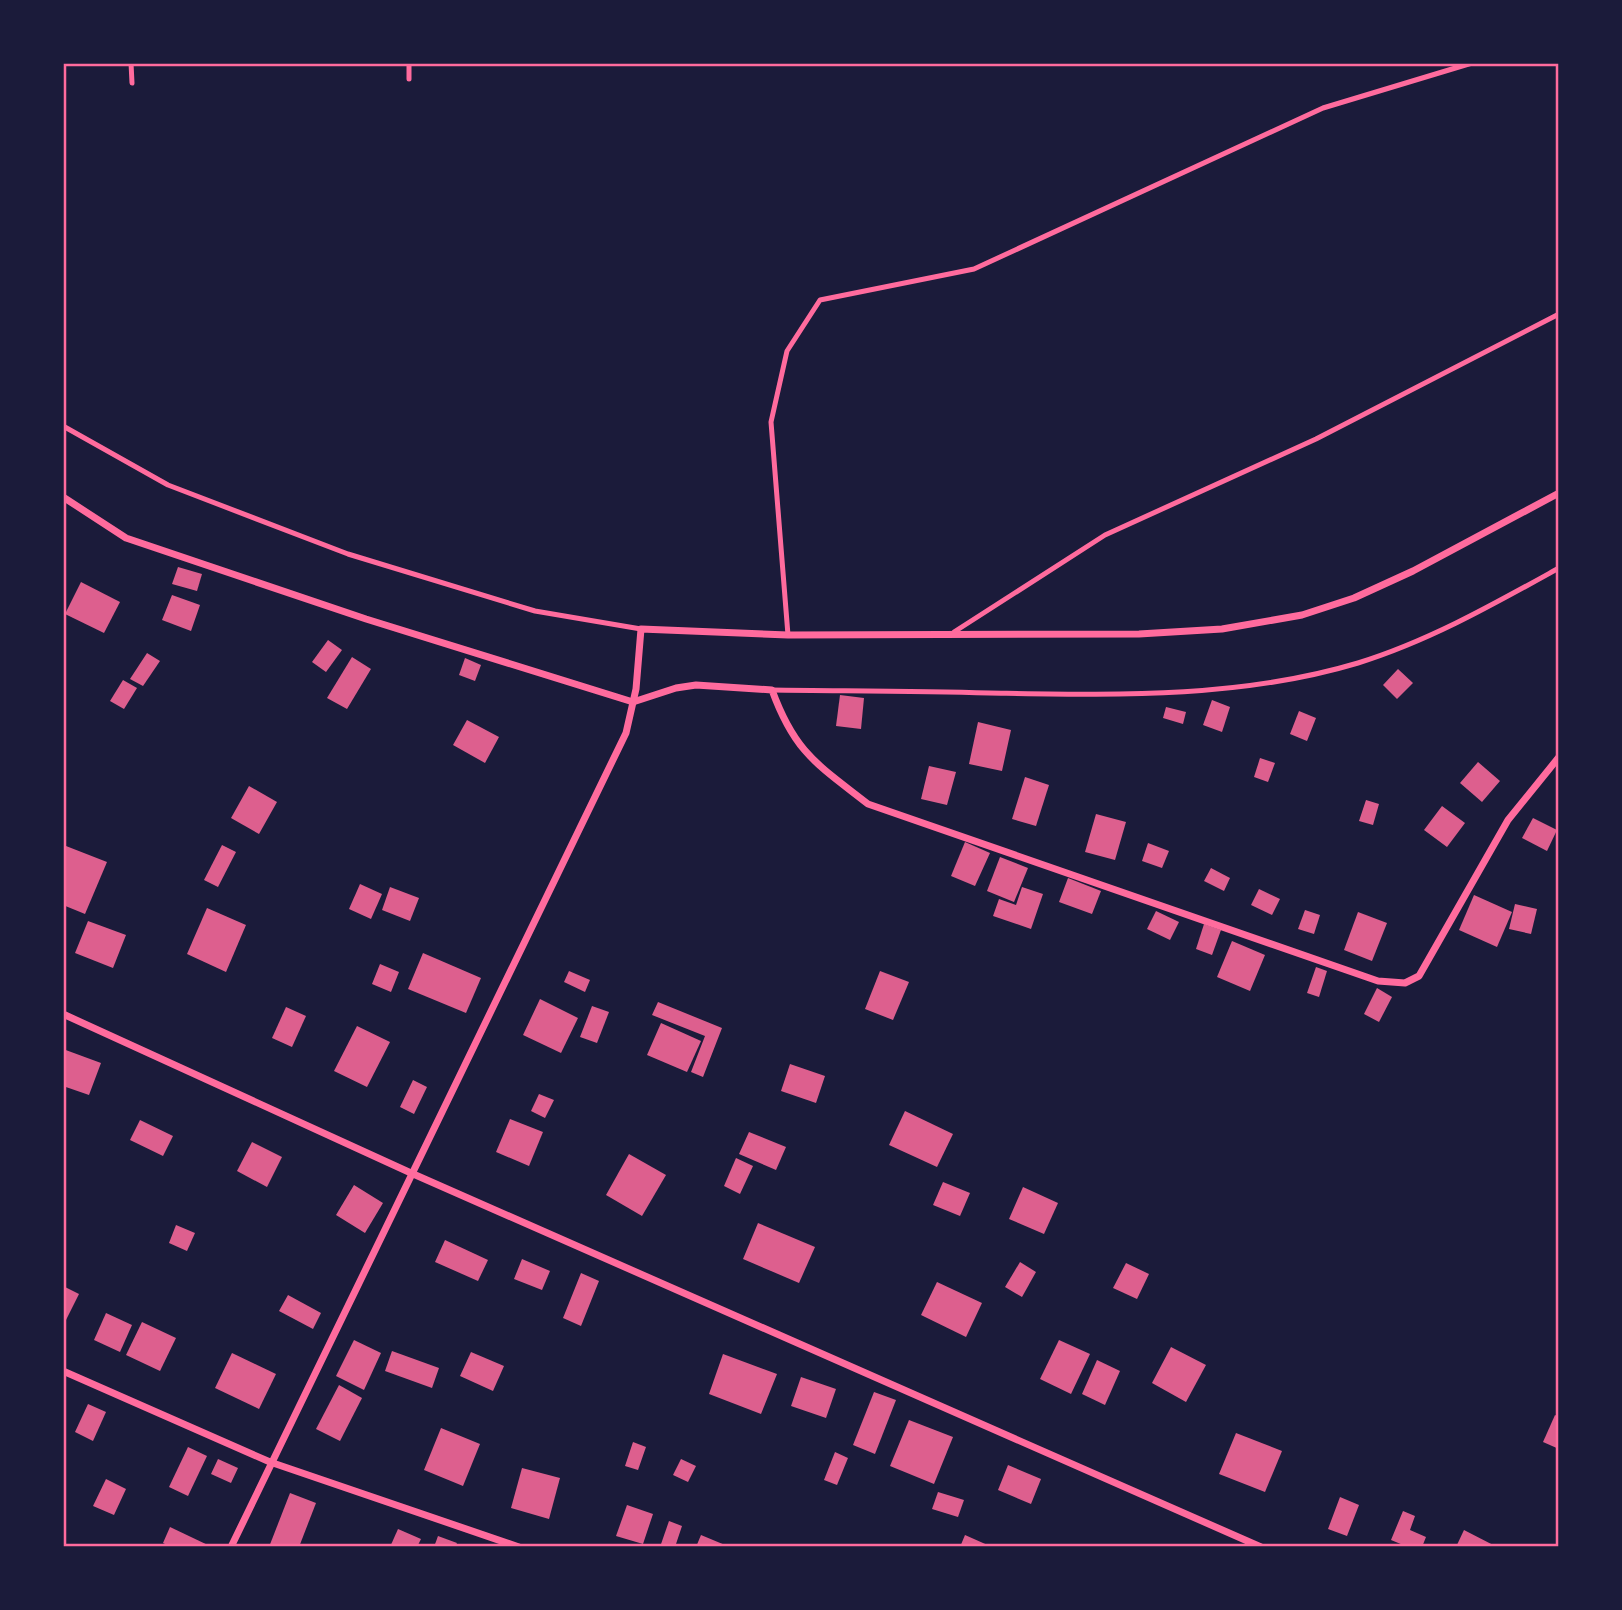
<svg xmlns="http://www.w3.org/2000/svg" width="1622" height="1610" viewBox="0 0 1622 1610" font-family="'Fira Sans',sans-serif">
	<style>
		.building { fill: #dd5f8e }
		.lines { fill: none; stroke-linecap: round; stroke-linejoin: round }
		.service { stroke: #ff6b9d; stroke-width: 5 }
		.minor { stroke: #ff6b9d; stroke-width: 7 }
		.neatline { fill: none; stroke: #ff6b9d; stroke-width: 2.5 }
	</style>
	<rect width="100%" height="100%" fill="#1b1b3a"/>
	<g class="building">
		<path d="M178,567L202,574L197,591L172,584Z"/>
		<path d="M81,582L120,602L104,633L65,614Z"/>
		<path d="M172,595L200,605L191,631L162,620Z"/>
		<path d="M328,640L342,650L326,672L312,662Z"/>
		<path d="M147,653L160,661L143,686L130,679Z"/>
		<path d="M352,657L371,669L347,709L327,698Z"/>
		<path d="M465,658L481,665L475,681L459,675Z"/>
		<path d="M1398,669L1413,683L1397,699L1383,685Z"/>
		<path d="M123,680L137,688L124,709L110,701Z"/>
		<path d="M840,695L864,698L861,729L836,726Z"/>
		<path d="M1212,700L1230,707L1222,732L1203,725Z"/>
		<path d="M1166,707L1186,712L1183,724L1163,718Z"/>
		<path d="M1299,711L1316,718L1307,741L1290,734Z"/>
		<path d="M467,720L499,737L485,763L453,745Z"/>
		<path d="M978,722L1011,730L1002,771L969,764Z"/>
		<path d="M1260,758L1275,763L1268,782L1254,777Z"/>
		<path d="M1478,762L1500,781L1482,802L1460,783Z"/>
		<path d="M929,766L956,772L947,805L921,799Z"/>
		<path d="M1025,777L1049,785L1036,826L1012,819Z"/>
		<path d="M249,786L277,802L259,834L231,818Z"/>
		<path d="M1366,800L1379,804L1373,825L1359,821Z"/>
		<path d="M1442,806L1465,823L1447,847L1424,830Z"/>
		<path d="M1096,814L1126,822L1115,860L1085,852Z"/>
		<path d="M1533,818L1557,830L1547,851L1522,838Z"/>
		<path d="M965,842L990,853L975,886L951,876Z"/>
		<path d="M1148,843L1169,851L1162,868L1142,861Z"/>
		<path d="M222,845L236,852L218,887L204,880Z"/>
		<path d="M66,846L107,862L85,914L63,905V854Z"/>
		<path d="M1000,857L1028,868L1014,902L987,891Z"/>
		<path d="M1211,868L1230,878L1224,891L1204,881Z"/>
		<path d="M1068,878L1101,891L1092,914L1059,902Z"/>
		<path d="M360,884L382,894L371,919L349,909Z"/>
		<path d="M390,887L419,898L410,921L382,910Z"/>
		<path d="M1022,887L1043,894L1031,929L993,916L999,899L1016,905Z"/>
		<path d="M1259,889L1280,899L1272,915L1251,905Z"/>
		<path d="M1474,895L1512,912L1497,947L1459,930Z"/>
		<path d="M1515,904L1537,909L1531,934L1509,929Z"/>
		<path d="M207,908L246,925L226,972L187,954Z"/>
		<path d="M1305,910L1320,915L1314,934L1298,929Z"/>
		<path d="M1156,911L1179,922L1170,940L1147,929Z"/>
		<path d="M1358,912L1387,923L1372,961L1344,950Z"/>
		<path d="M88,921L126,935L113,968L75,953Z"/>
		<path d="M1204,924L1221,930L1212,955L1196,949Z"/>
		<path d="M1232,941L1265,955L1250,991L1217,977Z"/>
		<path d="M423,953L481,978L466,1013L408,989Z"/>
		<path d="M380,964L399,972L391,992L372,984Z"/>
		<path d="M1316,967L1327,971L1319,997L1307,993Z"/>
		<path d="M569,971L590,980L585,992L564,982Z"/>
		<path d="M880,971L909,982L893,1020L865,1009Z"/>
		<path d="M1377,988L1392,997L1379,1022L1364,1014Z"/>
		<path d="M540,999L578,1018L561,1053L523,1035Z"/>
		<path d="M658,1002L722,1028L703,1077L691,1072L705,1036L652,1015Z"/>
		<path d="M592,1006L609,1012L597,1043L580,1037Z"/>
		<path d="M286,1007L306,1016L292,1047L272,1038Z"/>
		<path d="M661,1023L701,1041L687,1072L647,1055Z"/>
		<path d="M357,1026L390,1042L367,1087L334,1071Z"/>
		<path d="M63,1049L101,1063L89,1095L63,1086Z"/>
		<path d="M790,1064L825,1076L816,1103L781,1091Z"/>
		<path d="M413,1080L427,1087L414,1114L400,1107Z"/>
		<path d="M539,1094L554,1100L545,1118L531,1111Z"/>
		<path d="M905,1111L953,1134L937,1167L889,1145Z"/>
		<path d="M510,1119L543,1132L529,1166L496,1152Z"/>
		<path d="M140,1120L173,1136L163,1156L130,1140Z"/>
		<path d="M749,1132L786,1147L776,1170L739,1154Z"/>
		<path d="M252,1142L282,1157L267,1187L237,1171Z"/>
		<path d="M629,1154L666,1175L642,1216L606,1195Z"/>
		<path d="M736,1158L753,1166L740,1194L724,1186Z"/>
		<path d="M943,1182L970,1193L960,1216L933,1205Z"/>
		<path d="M354,1185L383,1203L365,1233L336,1215Z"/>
		<path d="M1023,1187L1058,1203L1044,1234L1009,1219Z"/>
		<path d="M758,1223L815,1247L799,1283L743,1259Z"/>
		<path d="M176,1225L195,1233L187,1251L169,1243Z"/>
		<path d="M445,1240L488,1260L478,1281L435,1262Z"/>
		<path d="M522,1259L550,1271L542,1290L514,1279Z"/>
		<path d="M1020,1262L1036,1272L1022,1297L1005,1287Z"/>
		<path d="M1126,1263L1149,1274L1137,1299L1113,1288Z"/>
		<path d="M581,1273L599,1281L581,1326L563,1318Z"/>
		<path d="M937,1282L982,1303L966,1337L921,1315Z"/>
		<path d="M63,1286L79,1294L63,1326Z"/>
		<path d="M288,1295L321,1313L313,1329L279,1311Z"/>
		<path d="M106,1313L132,1325L120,1352L94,1340Z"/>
		<path d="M142,1322L176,1338L160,1371L126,1355Z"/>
		<path d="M354,1340L381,1353L364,1390L336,1376Z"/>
		<path d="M1059,1340L1090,1354L1071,1394L1040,1379Z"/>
		<path d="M1171,1347L1206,1365L1186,1402L1152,1383Z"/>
		<path d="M392,1351L439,1368L432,1388L385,1371Z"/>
		<path d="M471,1352L504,1366L493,1391L460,1376Z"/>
		<path d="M232,1353L276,1374L259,1409L215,1388Z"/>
		<path d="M723,1354L777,1374L761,1414L709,1394Z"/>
		<path d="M1097,1360L1120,1371L1105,1405L1082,1394Z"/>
		<path d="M801,1377L836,1389L826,1418L791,1406Z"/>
		<path d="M339,1385L362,1398L340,1441L316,1429Z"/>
		<path d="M874,1392L896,1400L875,1454L853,1445Z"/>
		<path d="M88,1404L106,1412L93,1441L75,1432Z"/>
		<path d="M1555,1415L1559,1417V1449L1543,1442Z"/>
		<path d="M909,1420L953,1437L934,1484L890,1466Z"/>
		<path d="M441,1428L480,1444L463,1486L424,1470Z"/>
		<path d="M1236,1433L1282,1451L1265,1492L1219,1474Z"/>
		<path d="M633,1442L646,1447L638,1470L625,1466Z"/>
		<path d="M188,1447L207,1456L188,1496L169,1487Z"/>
		<path d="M835,1452L848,1458L837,1485L824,1480Z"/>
		<path d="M218,1459L238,1468L231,1483L211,1474Z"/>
		<path d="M681,1459L696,1466L688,1482L673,1475Z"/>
		<path d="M1008,1465L1041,1479L1031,1504L998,1490Z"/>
		<path d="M522,1468L560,1478L549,1519L511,1508Z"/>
		<path d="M106,1479L126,1489L114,1515L93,1506Z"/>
		<path d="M938,1492L964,1500L958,1517L932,1509Z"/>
		<path d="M290,1493L316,1503L299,1547H269Z"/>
		<path d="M1340,1497L1359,1505L1347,1536L1328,1529Z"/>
		<path d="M627,1505L653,1514L643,1544L616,1536Z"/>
		<path d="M1403,1511L1415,1516L1410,1530L1426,1537L1422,1547H1408L1391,1540Z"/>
		<path d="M669,1521L682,1526L675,1547H660Z"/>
		<path d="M170,1527L212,1547H171L163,1543Z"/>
		<path d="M398,1529L421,1539L417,1547H390Z"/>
		<path d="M1464,1530L1497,1547H1456Z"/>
		<path d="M701,1535L725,1545L724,1547H696Z"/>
		<path d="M965,1535L992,1547H960Z"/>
		<path d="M438,1536L457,1543L455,1547H434Z"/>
	</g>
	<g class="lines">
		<g class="service">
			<path d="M131,63L132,83"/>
			<path d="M409,63V79"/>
			<path d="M63,426L168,485L348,554L535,611L641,629"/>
			<path d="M954,632L1105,535L1316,439L1559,314"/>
			<path d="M788,635L771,422L787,351L820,300L974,269L1323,108L1472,63"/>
			<path d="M772,690C844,691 917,691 989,693C1113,695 1238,699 1358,663C1429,641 1494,604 1559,568"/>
		</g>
		<g class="minor">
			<path d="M63,497L126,538L366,619L633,702L676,688L696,685L772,690C795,753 817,764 868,804L1378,981L1405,983L1419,976L1508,820L1559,757"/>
			<path d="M63,1014L411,1173L1261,1547"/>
			<path d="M63,1371L270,1462L519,1547"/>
			<path d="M231,1547L626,733L636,689L641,629L788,635L1139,634L1222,629L1302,615L1354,598L1413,571L1559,493"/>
		</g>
	</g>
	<rect width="1622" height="1610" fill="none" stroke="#1b1b3a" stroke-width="130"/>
	<rect x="65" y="65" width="1492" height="1480" class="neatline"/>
</svg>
